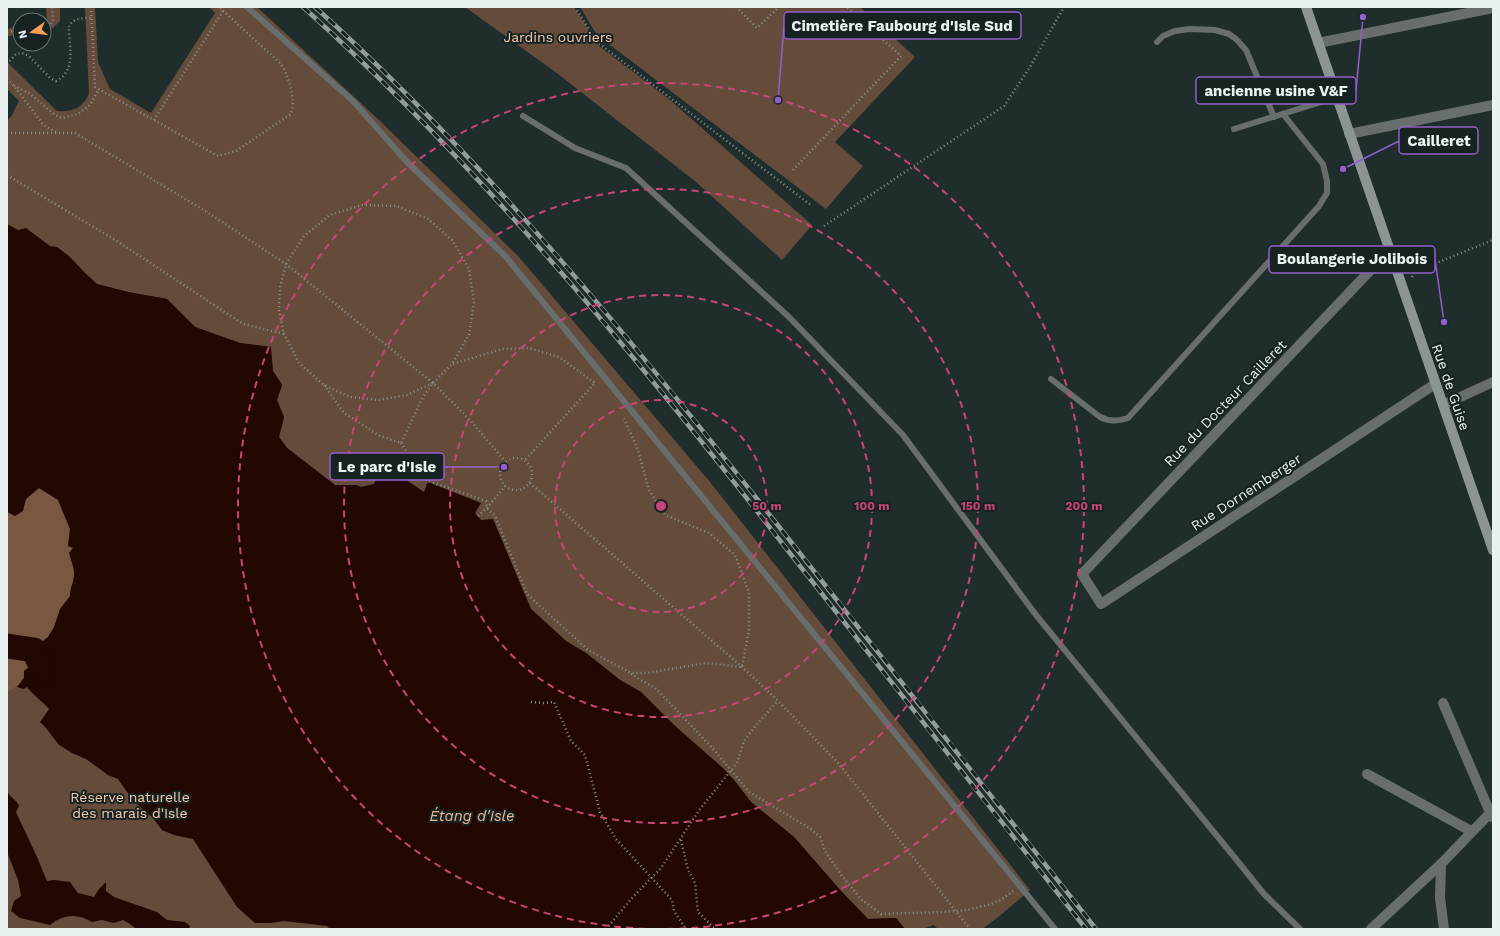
<svg xmlns="http://www.w3.org/2000/svg" width="1500" height="936" viewBox="0 0 1500 936" font-family="'Work Sans',sans-serif">
	<style>
		.green { fill: #654c3a }
		.forest { fill: #795841 }
		.water { fill: #220800 }
		.lines { fill: none; stroke-linecap: round; stroke-linejoin: round }
		.river { stroke: #220800; stroke-width: 25 }
		.path { stroke: #879191; stroke-width: 2.5; stroke-dasharray: 1 3; stroke-linecap: butt }
		.service { stroke: #686e6e; stroke-width: 6 }
		.minor { stroke: #686e6e; stroke-width: 10 }
		.secondary { stroke: #8b9595; stroke-width: 10 }
		.rail-casing { stroke: #929c9c; stroke-width: 4.5 }
		.rail { stroke: #172323; stroke-width: 3; stroke-dasharray: 9; stroke-linecap: butt }
		.ring { fill: none; stroke: #ca4379; stroke-width: 2; stroke-dasharray: 7 5 }
		.labels { text-anchor: middle; dominant-baseline: central; stroke-width: 4; stroke-linejoin: round; paint-order: stroke }
		.park-label { font-size: 14px; fill: #facbab; stroke: #172323 }
		.street-label { font-size: 14px; fill: #e9f1f1; stroke: #172323 }
		.water-label { font-size: 15px; font-style: italic; fill: #f0b68e; stroke: #172323 }
		.centre { fill: #ca4379; stroke: #172323; stroke-width: 2 }
		.ring-label { font-size: 12px; text-anchor: middle; font-weight: bold; fill: #ca4379; stroke: #172323; stroke-width: 4; stroke-linejoin: round; paint-order: stroke }
		.leader { fill: none; stroke: #965dcc; stroke-width: 1.5 }
		.callout-dot { fill: #965dcc; stroke: #172323; stroke-width: 1.5 }
		.callout { fill: #172323; stroke: #965dcc; stroke-width: 1.5 }
		.callout-label { font-size: 15px; text-anchor: middle; font-weight: bold; fill: #e9f1f1 }
	</style>
	<rect width="100%" height="100%" fill="#202d2d"/>
	<g class="green">
		<path d="M46,7H60V21L53,28L44,31V23L47,22Z"/>
		<path d="M85,7H95L98,62L110,89L151,113L215,13L209,7H257L379,120L518,256L710,482L1030,890L997,918L982,929H938L934,925L922,929H905L896,918L868,919L841,891L794,837L751,802L734,780L674,725L641,692L620,680L586,653L566,641L531,609L526,597L475,513L480,503L427,483L424,493L399,475L380,471L374,484L361,487L356,485H335L287,448L279,437L284,417L277,400L282,385L273,371L270,347L240,343L195,327L167,299L128,292L97,284L84,272L330,929H7V121L12,115L19,101L7,89V62L57,111C72,112 84,108 89,93Z"/>
		<path d="M465,7H574L599,46L670,100L812,225L782,260L695,181L554,71Z"/>
		<path d="M580,7H860L915,57L835,142L863,166L826,209L597,35Z"/>
		<path d="M17,26L20,27V35L7,36V29Z"/>
	</g>
	<path class="forest" d="M39,488L58,500L70,529L68,545L73,548C69,559 74,563 74,573C75,581 70,588 70,596L60,609L54,627L48,637L38,646L29,643L25,650L32,654L29,661V667L24,671C23,683 17,687 7,692V512L15,516L26,499Z"/>
	<g class="water">
		<path d="M7,224L18,230L26,228L50,246L57,247L69,256L87,275L97,284L128,292L167,299L195,327L240,343L271,347L273,371L282,385L277,400L284,417L279,437L287,448L335,485H356L361,487L374,484L380,471L399,475L424,492L428,482L481,503L475,513L481,520L493,519L531,609L566,641L586,653L620,680L641,692L674,725L723,768L734,780L751,802L794,837L841,891L868,919L896,918L905,929H330L327,926L284,921L271,923H255L237,907L193,839L174,835L162,830L153,818L137,804L127,792L118,779L108,775L86,759L72,753L59,745L46,728L40,722L49,709C42,701 33,695 27,687L24,689L17,687L24,678V671L29,667C29,662 32,658 32,654L25,650L24,647L29,643L38,645L48,637L54,627L60,609L70,596C70,588 73,584 74,576C75,569 71,561 69,553L73,548L68,546L70,529L58,500L39,488L26,499L23,511L15,516L7,512Z"/>
		<path d="M7,790C9,798 17,799 19,806L16,812L37,857L47,881L54,880L70,882L78,893L94,897L99,889L106,882V891L114,897L157,912L167,920L185,922L190,926L189,929H139L135,928L130,924L123,920L114,923L102,920L92,922C78,913 63,914 50,925L20,918L11,911L14,901L21,896L18,880L7,852Z"/>
	</g>
	<g class="lines">
		<path class="river" d="M7,646L34,650L43,671"/>
		<g class="path">
			<path d="M91,7L95,87L218,156L236,151L291,114C296,100 289,75 280,63L219,7"/>
			<path d="M575,7L597,42L812,206"/>
			<path d="M736,7L757,28L779,7"/>
			<path d="M44,27L49,26L53,21L52,7"/>
			<path d="M7,32L20,30"/>
			<path d="M7,64L16,54L22,53L29,56L50,78L56,81C78,70 68,44 69,25C75,18 83,18 91,18"/>
			<path d="M7,79L14,86L42,123L48,128L57,132"/>
			<path d="M14,86L29,93L55,115L62,118L78,114L90,105L99,89"/>
			<path d="M154,120L223,11"/>
			<path d="M7,133H75L207,212L286,264L433,383L469,419L505,461"/>
			<path d="M793,170L901,56L847,7"/>
			<path d="M7,175L120,243L243,324L284,334"/>
			<path d="M824,226L1004,106L1030,67L1064,7"/>
			<path d="M1412,277L1414,272L1493,240"/>
			<path d="M453,364L502,349L529,348L559,357L595,383L525,460"/>
			<path d="M324,385L344,413L380,436L401,443L423,397L433,383L452,364L469,335L474,302L469,269L452,240L427,218L396,206L362,205L330,215L304,236L286,264L280,287L279,310L284,334L299,363L324,385L350,397L378,400L407,395L433,383"/>
			<path d="M401,443L426,480L486,501L487,508L495,516L527,594L588,650L631,673H647L706,663L742,667L749,631V593L735,555L709,533L665,515L649,490L637,447L624,419"/>
			<circle cx="516" cy="474" r="16"/>
			<path d="M530,483L742,667L778,701L839,764L970,929"/>
			<path d="M478,516L487,508L505,486"/>
			<path d="M631,674L655,688L668,701L715,751L749,792L811,829L820,837L825,851L842,876L862,900L881,914L942,912L966,910L988,905L1001,900L1013,891"/>
			<path d="M531,702L544,703L554,702L571,741L585,755L600,812L616,839L672,900L674,911L686,929"/>
			<path d="M681,840L688,870L695,883L698,912L715,929"/>
			<path d="M606,929L632,898L661,868L700,809L737,763L744,741L757,724L778,701"/>
		</g>
		<g class="service">
			<path d="M247,7L353,101L408,163L506,257L1055,929"/>
			<path d="M1157,42L1163,36L1175,31L1190,29L1215,30L1229,34L1236,39L1246,50L1274,117"/>
			<path d="M523,116L575,148L626,168L789,317L903,435L1036,615L1231,853L1264,894L1300,929"/>
			<path d="M1234,129L1337,97"/>
			<path d="M1051,379L1100,417C1110,422 1118,421 1128,418L1319,206L1327,193V181L1323,164L1283,114"/>
		</g>
		<g class="minor">
			<path d="M1318,43L1493,8"/>
			<path d="M1349,134L1493,105"/>
			<path d="M1391,255L1382,258L1082,574L1101,604L1435,384"/>
			<path d="M1443,405L1493,382"/>
			<path d="M1443,703L1492,817"/>
			<path d="M1367,774L1471,831"/>
			<path d="M1441,864L1440,898L1444,929"/>
			<path d="M1371,929L1441,864L1493,810"/>
		</g>
		<path class="secondary" d="M1306,7L1493,550"/>
		<g class="rail-casing">
			<g id="rail">
				<path d="M303,7C489,174 646,369 800,566C895,687 990,808 1086,929"/>
				<path d="M315,7C488,163 636,345 780,528C886,661 991,795 1096,929"/>
			</g>
		</g>
		<use href="#rail" class="rail"/>
	</g>
	<g class="ring">
		<circle cx="661" cy="506" r="106"/>
		<circle cx="661" cy="506" r="211"/>
		<circle cx="661" cy="506" r="317"/>
		<path d="M657 929A423 423 0 1 1 665 929"/>
	</g>
	<g class="labels">
		<g class="park-label">
			<text x="558" y="37">Jardins ouvriers</text>
			<text x="130" y="797">Réserve naturelle<tspan x="130" dy="16">des marais d'Isle</tspan></text>
		</g>
		<g class="street-label">
			<text transform="translate(1451 387) rotate(71)">Rue de Guise</text>
			<text transform="translate(1225 403) rotate(-46)">Rue du Docteur Cailleret</text>
			<text transform="translate(1246 492) rotate(-33)">Rue Dornemberger</text>
		</g>
		<g class="water-label">
			<text x="472" y="816">Étang d'Isle</text>
		</g>
	</g>
	<circle cx="661" cy="506" r="6" class="centre"/>
	<g class="ring-label">
		<text x="767" y="510">50 m</text>
		<text x="872" y="510">100 m</text>
		<text x="978" y="510">150 m</text>
		<text x="1084" y="510">200 m</text>
	</g>
	<path class="leader" d="M778 100L784 25M1363 17L1356 90M1343 169L1399 141M1444 322L1435 259M504 467L444 467"/>
	<g class="callout-dot">
		<circle cx="778" cy="100" r="4"/>
		<circle cx="1363" cy="17" r="4"/>
		<circle cx="1343" cy="169" r="4"/>
		<circle cx="1444" cy="322" r="4"/>
		<circle cx="504" cy="467" r="4"/>
	</g>
	<g class="callout">
		<rect x="784" y="12" width="237" height="27" rx="4"/>
		<rect x="1196" y="77" width="160" height="27" rx="4"/>
		<rect x="1399" y="127" width="79" height="27" rx="4"/>
		<rect x="1269" y="246" width="166" height="27" rx="4"/>
		<rect x="330" y="453" width="114" height="27" rx="4"/>
	</g>
	<g class="callout-label">
		<text x="902" y="31">Cimetière Faubourg d'Isle Sud</text>
		<text x="1276" y="96">ancienne usine V&amp;F</text>
		<text x="1439" y="146">Cailleret</text>
		<text x="1352" y="264">Boulangerie Jolibois</text>
		<text x="387" y="472">Le parc d'Isle</text>
	</g>
	<rect width="1500" height="936" fill="none" stroke="#e9f1f1" stroke-width="16"/>
	<g transform="translate(32 32) rotate(256)"><circle r="19" fill="#172323" stroke="#6b7575"/>
	<path d="M0-3L7 15L0 10L-7 15Z" fill="#fc9d54"/>
	<text y="-6" font-size="11" font-weight="bold" text-anchor="middle" fill="#e9f1f1">N</text>
	</g>
</svg>
